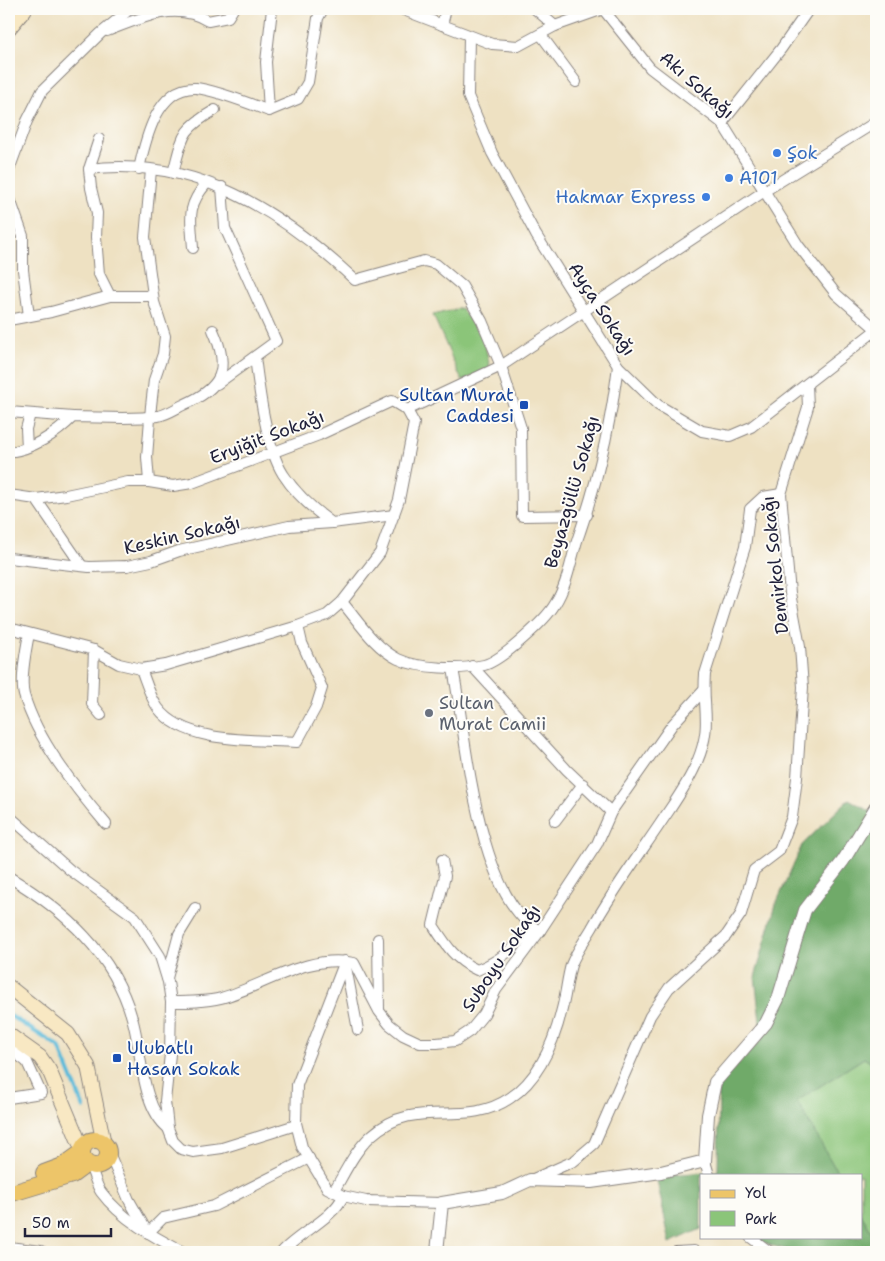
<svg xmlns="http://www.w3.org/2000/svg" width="885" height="1261" viewBox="0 0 885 1261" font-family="'Shantell Sans',sans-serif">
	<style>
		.green { fill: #8bc579; stroke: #56745a }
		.forest { fill: #70aa69; stroke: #496652 }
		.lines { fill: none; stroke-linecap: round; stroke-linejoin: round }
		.stream { stroke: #5cbbda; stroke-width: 4 }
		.minor-casing { stroke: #88827e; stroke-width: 12 }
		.tertiary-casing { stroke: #88827e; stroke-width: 14 }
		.secondary-casing { stroke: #88827e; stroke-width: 16 }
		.primary-casing { stroke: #88827e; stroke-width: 18 }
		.minor { stroke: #fff; stroke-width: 10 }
		.tertiary { stroke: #fff; stroke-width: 12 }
		.secondary { stroke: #f8e8c3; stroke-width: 14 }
		.primary { stroke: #edc569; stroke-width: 16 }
		.shop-dot { fill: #3f7fe0; stroke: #fdfcf7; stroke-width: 2 }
		.transit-dot { fill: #1a4fb4; stroke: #fdfcf7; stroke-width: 2 }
		.worship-dot { fill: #6b7280; stroke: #fdfcf7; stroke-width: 2 }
		.labels { text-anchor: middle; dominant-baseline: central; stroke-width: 4; stroke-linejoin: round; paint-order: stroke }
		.street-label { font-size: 18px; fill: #22223b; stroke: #fdfcf7 }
		.shop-label { font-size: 18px; fill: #366cbe; stroke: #fdfcf7; text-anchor: start }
		.transit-label { font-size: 18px; fill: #164399; stroke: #fdfcf7; text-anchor: end }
		.worship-label { font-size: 18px; fill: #5b616d; stroke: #fdfcf7; text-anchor: start }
	</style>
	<rect width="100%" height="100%" fill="#fdfcf7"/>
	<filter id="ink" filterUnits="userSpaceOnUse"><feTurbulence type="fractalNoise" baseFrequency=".02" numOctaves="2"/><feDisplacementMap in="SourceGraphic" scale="10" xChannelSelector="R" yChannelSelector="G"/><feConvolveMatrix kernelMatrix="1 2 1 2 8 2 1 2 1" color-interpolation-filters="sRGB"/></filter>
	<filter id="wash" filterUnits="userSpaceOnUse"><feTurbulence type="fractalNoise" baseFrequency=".0096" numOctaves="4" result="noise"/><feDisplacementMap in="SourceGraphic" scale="20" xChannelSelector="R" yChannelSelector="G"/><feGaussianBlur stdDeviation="1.12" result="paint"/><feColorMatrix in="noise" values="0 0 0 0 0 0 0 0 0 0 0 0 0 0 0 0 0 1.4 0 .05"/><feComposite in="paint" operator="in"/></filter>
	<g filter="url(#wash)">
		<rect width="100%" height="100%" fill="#eee1c2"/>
		<g class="green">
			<path d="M461,308L484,340L490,368L462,381L433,315Z"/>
			<path d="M864,1058L876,1066V1240L861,1214V1175H839L796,1101Z"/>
		</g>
		<g class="forest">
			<path d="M849,799L876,815V1066L864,1058L797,1101L839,1175H701V1229L670,1243L656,1176L718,1171L719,1084L762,1039L755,977L776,904L802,845Z"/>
			<path d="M861,1214L876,1240V1252C834,1252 790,1258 752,1237H861Z"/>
		</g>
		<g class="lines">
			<g class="stream">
				<path d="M9,11L11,9"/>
				<path d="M9,1015L59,1047L84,1108"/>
				<path d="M143,1251L145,1252"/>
			</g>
		</g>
	</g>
	<g filter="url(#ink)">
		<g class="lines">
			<g class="minor-casing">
				<g id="minor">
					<path d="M401,9L492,44L518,46L555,26L603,9"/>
					<path d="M535,9L555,26"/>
					<path d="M603,9L650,68L722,123L798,245L836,294L876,329"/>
					<path d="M442,25L446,9"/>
					<path d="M107,31C140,18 176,1 208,21L228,17L233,9"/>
					<path d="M541,35L576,82"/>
					<path d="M469,36L468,96L492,153L536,235L618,366L658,405L702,431L730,436L751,427L876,330"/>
					<path d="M269,111L266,62L272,9"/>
					<path d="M722,123L781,49L809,9"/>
					<path d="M99,139L89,169L91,188L97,213L96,237L99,274L110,296"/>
					<path d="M89,169C195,156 281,211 355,280L424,261L436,264L462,286L482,321L501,366L521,428L522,516L587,515"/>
					<path d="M139,169C145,141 157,86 196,88C214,90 251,104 269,111L298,99L308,82L318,18L323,9"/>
					<path d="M9,170L27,121L42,91L101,33L130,9"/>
					<path d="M173,173C183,137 180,130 215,110"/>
					<path d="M9,190L10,199L23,236V270L29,316"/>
					<path d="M193,248C191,219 186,207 206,184"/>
					<path d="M9,320L51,312L110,296H153"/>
					<path d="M255,357C259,389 266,447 283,474C295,493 314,510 332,523L394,515"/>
					<path d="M217,384L276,341L225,228L222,187"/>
					<path d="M407,410L501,366L763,192L876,122"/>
					<path d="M9,412L73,417"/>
					<path d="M27,447L26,429L30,414"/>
					<path d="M9,452C33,449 56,434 73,417C101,417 131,420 158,416C166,415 175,409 183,405C222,388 231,370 213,330"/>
					<path d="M9,495L36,499L66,495L128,482H149L147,457L151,406L154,380L163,354L165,336L154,302L145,237L151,170"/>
					<path d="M36,499L82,566"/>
					<path d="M9,558L89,567L127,566L151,561L179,551L289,526L332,523"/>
					<path d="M342,602C359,622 374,647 398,659C419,669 461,670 484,665C501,661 546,620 555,604C569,582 571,556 580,532C598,479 611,422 618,366"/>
					<path d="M9,628L94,650L119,664L141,669L166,665L298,626L327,615L342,602L380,553L399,500L414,423L407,410L392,401L319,435L192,483L173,486L149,482"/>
					<path d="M29,634C26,649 20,680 24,695C37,740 76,789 106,824"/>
					<path d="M94,650L92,704L101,715"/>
					<path d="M472,666L567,770L611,812"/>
					<path d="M141,669C146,682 150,697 158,708C186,745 255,739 297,742L316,707L322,688L302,643L298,626"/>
					<path d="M453,669C466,732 476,899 540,931"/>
					<path d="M9,816L70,870L135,917L160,956L168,982L171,1002L170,1054L165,1101L168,1128L173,1141L181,1149L193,1152L222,1148L296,1125"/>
					<path d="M555,821L583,784"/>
					<path d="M442,860L445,876L433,925C446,945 455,960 477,970C500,961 516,946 534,928"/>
					<path d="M9,877C64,910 114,954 132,1018C142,1050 141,1107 168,1128"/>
					<path d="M378,939L379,1010"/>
					<path d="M345,961L297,1085L296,1123L302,1147L327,1188L343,1196L366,1201L442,1203"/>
					<path d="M345,962L358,1030"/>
					<path d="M167,978L179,934L195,908"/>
					<path d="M171,1002C188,1002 205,1002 221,998C264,986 308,953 354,963L379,1011L389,1024L403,1035L420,1043H437L455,1041L470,1031L484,1014L496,990L540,931L597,844L611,812L672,725L704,690"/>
					<path d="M9,1048L27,1062L41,1093L9,1098"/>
					<path d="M107,1148L129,1200L145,1228"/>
					<path d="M705,1161L709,1175"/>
					<path d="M90,1166C94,1174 96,1185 101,1192C121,1219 154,1237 183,1252"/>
					<path d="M531,1180L574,1161L594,1144L650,1016L669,988L726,936L741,914L754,870L779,851L792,817L797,778L803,687L800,647L790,593L781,494L808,407L807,384"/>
					<path d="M334,1191C345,1172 355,1150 372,1135C417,1095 463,1130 510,1098C539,1079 554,1042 562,1009C566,994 567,979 571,965C576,952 585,940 592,928C613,890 640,854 664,818C676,800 689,782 697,762C713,724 702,710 705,674L745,547L750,509L763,497L781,494"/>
					<path d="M148,1233L163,1218L214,1206L309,1158"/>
					<path d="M750,1237L770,1252"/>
					<path d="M9,1247L41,1251"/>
					<path d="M282,1252C298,1234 335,1217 343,1196"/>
					<path d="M676,1252L694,1251"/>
				</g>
			</g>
			<g class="tertiary-casing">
				<path id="tertiary" d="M437,1252L442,1203L502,1193L530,1180L591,1182L661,1172L705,1161L708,1115L715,1082L766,1023L778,999L805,910L843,861L876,807"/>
			</g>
			<g class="secondary-casing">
				<g id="secondary">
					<path d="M9,28L25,9"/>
					<path d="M9,987L68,1034L88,1066L104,1144"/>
					<path d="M9,1035L40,1057L49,1070L82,1149"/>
				</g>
			</g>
			<g class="primary-casing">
				<g id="primary">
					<circle cx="95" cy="1153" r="13"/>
					<path d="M44,1173L63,1166L81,1153"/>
					<path d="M9,1194L72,1175L87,1164"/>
				</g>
			</g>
			<use href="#minor" class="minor"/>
			<use href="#tertiary" class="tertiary"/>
			<use href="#secondary" class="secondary"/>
			<use href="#primary" class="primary"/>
		</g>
	</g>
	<g class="shop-dot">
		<circle cx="777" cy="153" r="5"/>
		<circle cx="729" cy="178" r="5"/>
		<circle cx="706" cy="197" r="5"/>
	</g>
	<g class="transit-dot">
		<rect x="519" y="400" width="10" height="10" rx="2.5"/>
		<rect x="112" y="1053" width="10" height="10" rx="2.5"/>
	</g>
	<circle class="worship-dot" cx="429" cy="713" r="5"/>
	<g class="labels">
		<g class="street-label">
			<text transform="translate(697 85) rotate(41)">Akı Sokağı</text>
			<text transform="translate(602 309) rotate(57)">Ayça Sokağı</text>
			<text transform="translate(267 437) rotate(-21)">Eryiğit Sokağı</text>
			<text transform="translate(572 492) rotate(-74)">Beyazgüllü Sokağı</text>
			<text transform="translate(182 535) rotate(-13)">Keskin Sokağı</text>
			<text transform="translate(775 565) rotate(-96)">Demirkol Sokağı</text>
			<text transform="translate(501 958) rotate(-56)">Suboyu Sokağı</text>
		</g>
		<g class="shop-label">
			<text x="787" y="153">Şok</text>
			<text x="739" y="178">A101</text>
			<text x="696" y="197" text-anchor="end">Hakmar Express</text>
		</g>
		<g class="transit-label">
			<text x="514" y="395">Sultan Murat<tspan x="514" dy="21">Caddesi</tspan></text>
			<text x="127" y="1048" text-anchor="start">Ulubatlı<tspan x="127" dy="21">Hasan Sokak</tspan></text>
		</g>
		<g class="worship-label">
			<text x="439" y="703">Sultan<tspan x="439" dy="21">Murat Camii</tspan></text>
		</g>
	</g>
	<rect width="885" height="1261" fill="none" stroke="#fdfcf7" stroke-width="30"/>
	<rect x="700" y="1174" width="162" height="65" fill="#fdfcf7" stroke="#a5a5ac"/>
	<rect x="710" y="1190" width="25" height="8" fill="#edc569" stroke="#a5a5ac"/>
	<text x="745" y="1198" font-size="15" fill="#22223b">Yol</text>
	<rect x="710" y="1211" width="25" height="15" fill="#8bc579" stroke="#a5a5ac"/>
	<text x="745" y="1224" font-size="15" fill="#22223b">Park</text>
	<path d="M25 1228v8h86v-8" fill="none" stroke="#22223b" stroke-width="2.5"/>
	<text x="32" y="1228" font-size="15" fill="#22223b" stroke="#fdfcf7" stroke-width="4" paint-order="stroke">50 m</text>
</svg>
